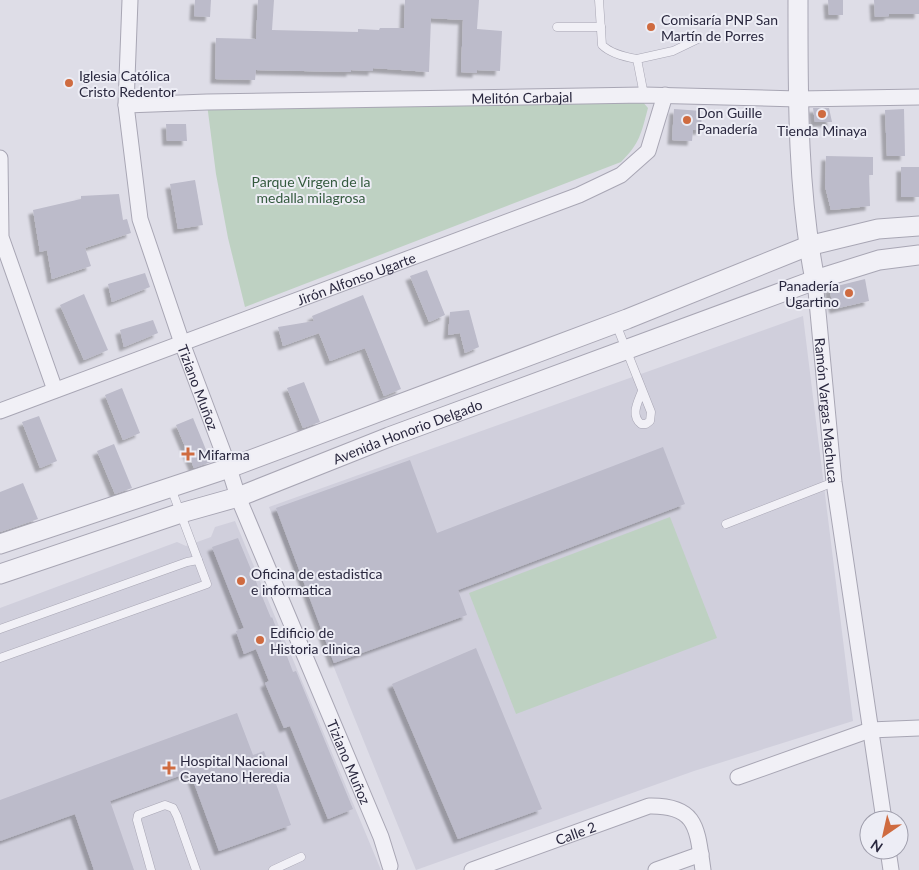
<svg xmlns="http://www.w3.org/2000/svg" width="919" height="870" viewBox="0 0 919 870" font-family="Lato,sans-serif">
	<style>
		.built { fill: #d0cfdc }
		.green { fill: #bed1c2 }
		.building { fill: #bcbbca; filter: url(#shadow) }
		.lines { fill: none; stroke-linecap: round; stroke-linejoin: round }
		.service-casing { stroke: #a8a6b4; stroke-width: 9 }
		.minor-casing { stroke: #a8a6b4; stroke-width: 17 }
		.tertiary-casing { stroke: #a8a6b4; stroke-width: 21 }
		.service { stroke: #f1f0f6; stroke-width: 8 }
		.minor { stroke: #f1f0f6; stroke-width: 15 }
		.tertiary { stroke: #f1f0f6; stroke-width: 19 }
		.poi-dot { fill: #cf6b40; stroke: #ededf5; stroke-width: 2 }
		.labels { text-anchor: middle; dominant-baseline: central; stroke-width: 4; stroke-linejoin: round; paint-order: stroke }
		.poi-label { font-size: 14px; fill: #29273e; stroke: #ededf5; text-anchor: start }
		.street-label { font-size: 14px; fill: #29273e; stroke: #ededf5 }
		.park-label { font-size: 14px; fill: #345a3e; stroke: #ededf5 }
	</style>
	<defs>
		<filter id="shadow"><feDropShadow dx="-4.5" dy="4.5" stdDeviation="1" flood-color="#0004"/></filter>
	</defs>
	<rect width="100%" height="100%" fill="#dedde7"/>
	<g class="built">
		<path d="M803,316L853,721L694,771L416,870L269,507Z"/>
		<path d="M235,521L381,870H0V608L177,542L186,546L211,537L215,527Z"/>
	</g>
	<g class="green">
		<path d="M642,101L648,108C641,134 640,143 621,162L245,307L228,238L216,174L207,104Z"/>
		<path d="M670,517L717,638L516,714L469,593Z"/>
	</g>
	<g class="building">
		<path d="M195,0H211L210,17L194,16Z"/>
		<path d="M258,0H274L272,30L358,32V29L379,30L380,28H404L405,0H479L477,29L502,31L500,71L477,70V73L461,72L463,20L431,18L429,72L373,68V71L351,70V72L256,70L255,80L215,79L216,38L256,39Z"/>
		<path d="M828,0H843V15H829Z"/>
		<path d="M874,0H919V14H889V16L875,17Z"/>
		<path d="M813,108H829L832,122H815Z"/>
		<path d="M674,109L702,111L701,130H693L692,141L672,140Z"/>
		<path d="M904,109L905,156H887L885,110Z"/>
		<path d="M166,124H186L187,141H167Z"/>
		<path d="M826,156L873,157V175H869L870,206L831,210L825,186Z"/>
		<rect x="901" y="167" width="18" height="30"/>
		<path d="M195,180L203,225L178,229L170,184Z"/>
		<path d="M119,194L123,220L127,219L131,233L85,248L91,266L52,279L47,250L40,252L33,210L81,199V196Z"/>
		<path d="M427,270L445,315L429,322L410,276Z"/>
		<path d="M145,273L150,287L112,302L108,284Z"/>
		<path d="M865,279L869,301L834,309L829,288Z"/>
		<path d="M84,294L108,350L84,360L60,305Z"/>
		<path d="M363,295L401,389L384,396L365,348L330,361L319,333L283,346L278,327L314,321L312,316Z"/>
		<path d="M469,310L479,347L465,353L460,333L448,335L450,312Z"/>
		<path d="M153,320L158,333L124,347L120,330Z"/>
		<path d="M304,382L320,422L303,428L287,388Z"/>
		<path d="M122,388L140,433L123,440L105,395Z"/>
		<path d="M39,416L57,461L40,468L22,422Z"/>
		<path d="M193,418L211,462L194,468L176,425Z"/>
		<path d="M114,444L132,488L115,494L97,451Z"/>
		<path d="M663,447L685,504L458,590L467,615L334,663L276,508L410,460L437,533Z"/>
		<path d="M23,483L38,519L0,532V492Z"/>
		<path d="M238,538L271,618L272,617L293,672L296,671L353,809L328,819L290,726L284,728L265,683L269,681L256,649L244,654L236,631L244,628L212,547Z"/>
		<path d="M476,648L542,809L458,839L392,684Z"/>
		<path d="M237,713L253,755L264,751L291,825L219,851L190,772L110,801L134,870H94L75,814L0,841V800Z"/>
	</g>
	<g class="lines">
		<g class="service-casing">
			<g id="service">
				<path d="M599,0L602,45C610,53 625,57 637,59L644,95"/>
				<path d="M557,27H601"/>
				<path d="M637,59L673,51L698,39"/>
				<path d="M616,324L651,412L650,421L646,424H641C630,415 638,402 642,391"/>
				<path d="M726,524L834,482"/>
				<path d="M0,629L187,562L198,560"/>
				<path d="M0,658L207,584L171,488"/>
				<path d="M151,870L137,820L138,815L165,805L173,808L177,816L196,870"/>
				<path d="M273,870L301,857"/>
			</g>
		</g>
		<g class="minor-casing">
			<g id="minor">
				<path id="s1" d="M130,0L126,105L140,219L182,343L229,468L238,497L381,837L390,866"/>
				<path id="s2" d="M126,105L207,102L644,95L798,99L919,97"/>
				<path d="M0,158L1,237L55,390"/>
				<path id="s3" d="M815,280L834,482L884,820"/>
				<path id="s4" d="M0,411L579,195L621,175L648,151L665,95"/>
				<path d="M738,777L870,730L919,728"/>
				<path d="M888,850L891,870"/>
				<path id="s5" d="M472,870L649,806C698,805 697,829 703,870"/>
				<path d="M656,870L701,854"/>
			</g>
		</g>
		<g class="tertiary-casing">
			<g id="tertiary">
				<path d="M798,0C798,93 797,189 815,280"/>
				<path d="M0,544L229,468L627,319L808,246L878,229L919,226"/>
				<path id="s6" d="M0,574L181,513L238,497L389,437L815,280L879,260L919,255"/>
			</g>
		</g>
		<use href="#service" class="service"/>
		<use href="#minor" class="minor"/>
		<use href="#tertiary" class="tertiary"/>
	</g>
	<g class="poi-dot">
		<circle cx="651" cy="27" r="5"/>
		<circle cx="69" cy="83" r="5"/>
		<circle cx="822" cy="114" r="5"/>
		<circle cx="687" cy="120" r="5"/>
		<circle cx="849" cy="293" r="5"/>
		<path d="M185.5 446.5h5v5h5v5h-5v5h-5v-5h-5v-5h5z"/>
		<circle cx="241" cy="581" r="5"/>
		<circle cx="260" cy="640" r="5"/>
		<path d="M166.5 760.5h5v5h5v5h-5v5h-5v-5h-5v-5h5z"/>
	</g>
	<g class="labels">
		<g class="poi-label">
			<text x="661" y="19">Comisaría PNP San<tspan x="661" dy="16">Martín de Porres</tspan></text>
			<text x="79" y="75">Iglesia Católica<tspan x="79" dy="16">Cristo Redentor</tspan></text>
			<text x="697" y="112">Don Guille<tspan x="697" dy="16">Panadería</tspan></text>
			<text x="822" y="130" text-anchor="middle">Tienda Minaya</text>
			<text x="839" y="285" text-anchor="end">Panadería<tspan x="839" dy="16">Ugartino</tspan></text>
			<text x="198" y="454">Mifarma</text>
			<text x="251" y="573">Oficina de estadistica<tspan x="251" dy="16">e informatica</tspan></text>
			<text x="270" y="632">Edificio de<tspan x="270" dy="16">Historia clinica</tspan></text>
			<text x="180" y="760">Hospital Nacional<tspan x="180" dy="16">Cayetano Heredia</tspan></text>
		</g>
		<g class="street-label">
			<text stroke="none"><textPath href="#s2" startOffset="396">Melitón Carbajal</textPath></text>
			<text stroke="none"><textPath href="#s4" startOffset="380">Jirón Alfonso Ugarte</textPath></text>
			<text stroke="none"><textPath href="#s1" startOffset="398">Tiziano Muñoz</textPath></text>
			<text stroke="none"><textPath href="#s3" startOffset="131">Ramón Vargas Machuca</textPath></text>
			<text stroke="none"><textPath href="#s6" startOffset="432">Avenida Honorio Delgado</textPath></text>
			<text stroke="none"><textPath href="#s1" startOffset="802">Tiziano Muñoz</textPath></text>
			<text stroke="none"><textPath href="#s5" startOffset="110">Calle 2</textPath></text>
		</g>
		<g class="park-label">
			<text x="311" y="181">Parque Virgen de la<tspan x="311" dy="16">medalla milagrosa</tspan></text>
		</g>
	</g>
	<g transform="translate(884 835) rotate(214)"><circle r="24" fill="#ededf5" stroke="#9f9eac"/>
	<path d="M0-4L9 19L0 12L-9 19Z" fill="#cf6b40"/>
	<text y="-8" font-size="14" font-weight="bold" text-anchor="middle" fill="#29273e">N</text>
	</g>
</svg>
